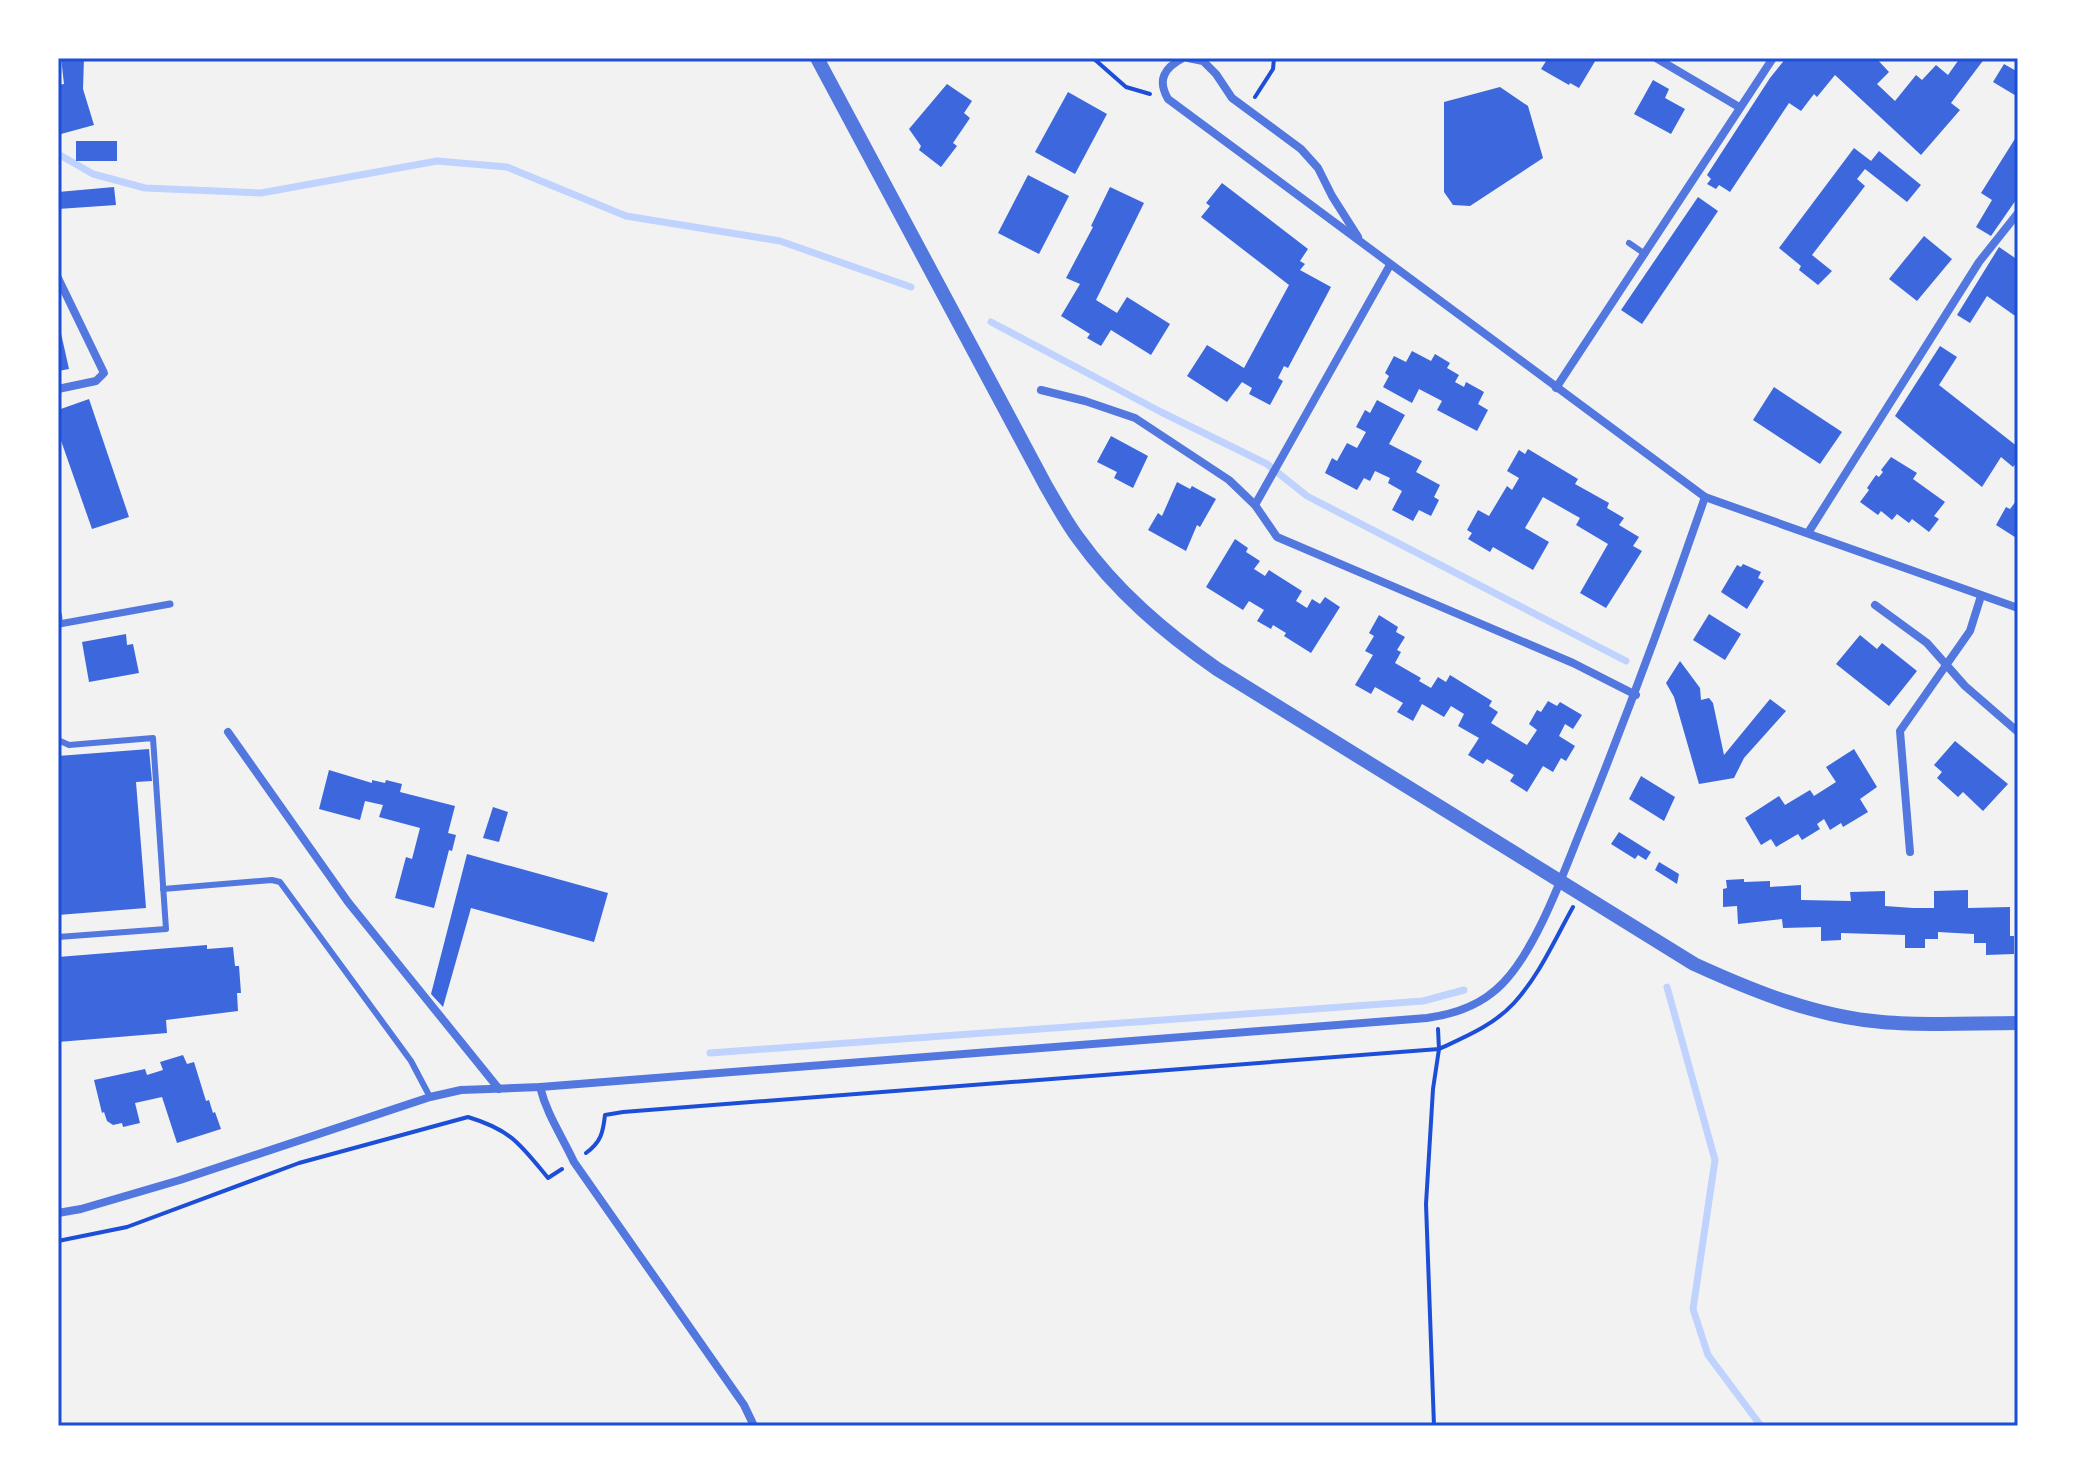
<svg xmlns="http://www.w3.org/2000/svg" width="2076" height="1484" viewBox="0 0 2076 1484" font-family="'Times New Roman',serif">
	<style>
		.lines { fill: none; stroke-linecap: round; stroke-linejoin: round }
		.stream { stroke: #bfd3fe; stroke-width: 7 }
		.building { fill: #3d67dc }
		.path { stroke: #1d4ed8; stroke-width: 4 }
		.service { stroke: #5277de; stroke-width: 6 }
		.pedestrian { stroke: #5277de; stroke-width: 7 }
		.minor { stroke: #5277de; stroke-width: 8 }
		.tertiary { stroke: #5277de; stroke-width: 14 }
		.neatline { fill: none; stroke: #1d4ed8; stroke-width: 3 }
	</style>
	<rect width="100%" height="100%" fill="#f2f2f2"/>
	<g class="lines">
		<g class="stream">
			<path d="M58,154L93,174L145,188L261,193L437,161L507,167L626,216L780,241L911,287"/>
			<path d="M991,322L1161,412L1267,464L1307,496L1626,661"/>
			<path d="M1667,987L1715,1160L1693,1309L1708,1355L1761,1426"/>
			<path d="M710,1053L1423,1001L1464,990"/>
		</g>
	</g>
	<g class="building">
		<path d="M61,58H84L83,89L94,125L61,134L58,127V85L64,84Z"/>
		<path d="M1548,58H1597L1579,88L1570,83L1569,85L1541,69Z"/>
		<path d="M1786,58H1876L1889,72L1877,84L1895,101L1916,75L1922,80L1936,65L1948,75L1960,58H1985L1951,103L1960,110L1921,155L1835,75L1817,97L1814,94L1801,111L1789,103L1730,192L1719,185L1716,189L1707,184L1711,179L1707,175L1770,78Z"/>
		<path d="M2004,64L2018,72V97L1993,82Z"/>
		<path d="M1653,80L1669,89L1665,98L1685,109L1671,134L1634,114Z"/>
		<path d="M947,84L972,101L964,113L970,118L953,143L957,146L941,167L919,150L921,146L909,129Z"/>
		<path d="M1500,87L1528,106L1543,158L1470,206L1453,205L1444,192V102Z"/>
		<path d="M1068,92L1107,114L1075,174L1035,152Z"/>
		<path d="M2018,134V197L1991,236L1976,227L1992,200L1981,193Z"/>
		<rect x="76" y="141" width="41" height="20"/>
		<path d="M1854,148L1871,161L1879,151L1921,185L1907,202L1865,169L1857,179L1865,186L1812,255L1832,271L1818,285L1799,270L1801,266L1779,248Z"/>
		<path d="M1028,175L1069,196L1039,254L998,233Z"/>
		<path d="M1222,183L1308,249L1300,261L1305,264L1300,270L1331,287L1288,368L1284,366L1278,378L1283,381L1270,405L1249,394L1252,388L1242,382L1227,402L1187,376L1207,345L1244,368L1289,285L1201,217L1210,206L1206,203Z"/>
		<path d="M114,187L116,205L58,209V192Z"/>
		<path d="M1110,187L1144,203L1096,300L1117,313L1127,297L1170,324L1151,355L1111,330L1101,346L1087,338L1090,334L1061,316L1080,284L1066,278L1093,227L1091,226Z"/>
		<path d="M1698,197L1718,211L1642,324L1621,310Z"/>
		<path d="M1924,236L1952,259L1917,301L1889,279Z"/>
		<path d="M1999,247L2018,260V318L1987,296L1970,323L1957,315Z"/>
		<path d="M58,320L69,369L58,371Z"/>
		<path d="M1940,346L1957,357L1939,385L2018,447V461L2013,467L2001,457L1982,487L1895,416Z"/>
		<path d="M1412,351L1431,361L1435,354L1450,363L1447,368L1459,375L1455,382L1464,387L1466,382L1484,392L1478,404L1488,410L1477,431L1437,410L1442,401L1419,389L1412,403L1383,387L1389,376L1385,373L1394,356L1406,362Z"/>
		<path d="M1774,387L1842,432L1820,464L1753,420Z"/>
		<path d="M89,399L129,517L92,529L58,432V410Z"/>
		<path d="M1377,400L1405,415L1389,444L1422,461L1416,472L1440,485L1434,497L1439,500L1431,516L1419,510L1413,521L1392,510L1402,491L1388,483L1390,478L1375,471L1370,481L1364,478L1357,490L1325,473L1332,458L1337,461L1347,443L1357,448L1366,432L1356,427L1365,410L1370,413Z"/>
		<path d="M1111,436L1148,456L1133,488L1114,478L1117,472L1097,462Z"/>
		<path d="M1528,449L1578,479L1575,484L1609,503L1607,508L1624,518L1619,525L1639,537L1633,546L1642,551L1606,608L1580,593L1608,544L1576,525L1580,518L1543,497L1525,528L1549,542L1533,570L1493,547L1490,552L1468,539L1472,533L1467,530L1478,510L1489,516L1507,486L1512,490L1519,478L1507,471L1519,450L1525,454Z"/>
		<path d="M1891,457L1917,473L1913,479L1945,502L1934,516L1939,519L1929,532L1912,519L1909,523L1897,514L1892,520L1881,511L1878,515L1860,502L1869,490L1867,488L1876,475L1879,477L1883,472L1881,470Z"/>
		<path d="M1177,482L1190,489L1192,486L1216,499L1200,527L1197,525L1186,551L1148,530L1158,513L1162,516Z"/>
		<path d="M2016,501L2018,503V539L1996,525L2006,507L2010,509Z"/>
		<path d="M1235,539L1248,548L1246,552L1260,561L1254,569L1265,576L1269,570L1302,591L1296,601L1307,608L1312,599L1320,604L1325,597L1340,607L1311,653L1284,636L1286,633L1273,625L1271,629L1257,621L1264,610L1249,601L1243,610L1206,587Z"/>
		<path d="M1743,564L1761,572L1758,578L1764,581L1747,609L1721,592L1737,565L1741,567Z"/>
		<path d="M1709,614L1741,634L1725,660L1693,640Z"/>
		<path d="M1379,615L1398,627L1396,632L1405,637L1397,650L1401,652L1395,663L1421,678L1419,681L1431,688L1438,677L1446,682L1450,675L1492,701L1489,706L1498,712L1491,723L1527,745L1537,730L1529,724L1537,710L1541,712L1548,701L1557,706L1560,702L1582,715L1573,729L1565,724L1559,736L1575,746L1566,761L1561,758L1553,772L1543,766L1527,792L1510,781L1514,775L1487,759L1483,764L1468,755L1479,738L1458,726L1464,714L1451,706L1444,717L1422,704L1413,721L1397,712L1403,703L1375,687L1371,694L1355,685L1373,655L1365,651L1374,636L1369,633Z"/>
		<path d="M126,634L127,645L133,644L139,673L89,682L82,642Z"/>
		<path d="M1860,635L1877,649L1882,643L1917,671L1889,706L1836,664Z"/>
		<path d="M1680,661L1700,688L1701,700L1709,698L1713,703L1724,755L1770,699L1786,711L1744,758L1734,778L1699,784L1674,697L1666,683Z"/>
		<path d="M1955,741L2008,784L1983,811L1963,792L1958,797L1937,778L1942,772L1934,765Z"/>
		<path d="M149,749L152,781L136,782L146,908L58,915V756Z"/>
		<path d="M1854,749L1877,787L1860,799L1868,812L1843,827L1841,823L1830,830L1824,819L1817,824L1820,829L1802,840L1798,834L1776,847L1771,839L1761,845L1745,818L1779,796L1785,805L1810,790L1814,796L1836,782L1826,767Z"/>
		<path d="M329,770L372,783V780L385,783L386,780L402,784L400,792L455,806L448,833L456,835L452,851L449,850L434,908L395,898L406,857L412,859L420,828L379,817L383,805L365,801L360,820L319,809Z"/>
		<path d="M1641,776L1675,797L1664,821L1629,799Z"/>
		<path d="M493,807L508,812L499,842L483,838Z"/>
		<path d="M1619,832L1651,852L1646,860L1638,855L1635,859L1611,844Z"/>
		<path d="M467,854L608,893L594,942L471,908L443,1007L431,994Z"/>
		<path d="M1659,862L1679,874L1677,884L1655,870Z"/>
		<path d="M1744,879V882L1770,881V887L1801,885V900L1851,901L1850,892L1885,891V906L1913,908H1934V891L1968,890V908L2010,907V936H2014V954L1986,955V943H1974V934L1938,932V939H1925V948H1905V935L1841,933V940L1821,941V927L1783,928L1782,919L1738,924L1737,906L1723,907V889L1727,888L1726,880Z"/>
		<path d="M207,945V949L233,947L235,966H239L241,993H237L238,1011L166,1020L167,1033L58,1042V957Z"/>
		<path d="M183,1055L187,1064L194,1062L206,1101L209,1100L213,1113L215,1112L221,1129L177,1143L162,1097L135,1103L140,1123L123,1127L122,1123L113,1125L107,1121L104,1112L102,1113L94,1080L145,1069L147,1075L163,1070L160,1062Z"/>
	</g>
	<g class="lines">
		<g class="path">
			<path d="M1093,58L1126,87L1150,94"/>
			<path d="M1255,97L1273,69L1274,58"/>
			<path d="M586,1153C601,1142 603,1133 605,1115L623,1112L1439,1049C1465,1037 1494,1025 1514,1003C1539,976 1555,939 1573,907"/>
			<path d="M58,1241L127,1227L299,1163L468,1117C511,1130 520,1144 548,1178L562,1169"/>
			<path d="M1434,1426L1426,1204L1433,1089L1439,1049L1438,1029"/>
		</g>
		<g class="service">
			<path d="M1629,243L1645,254"/>
			<path d="M58,740L69,745L153,738L166,929L58,937"/>
			<path d="M163,889L272,880L280,882L411,1061L430,1097"/>
		</g>
		<path class="pedestrian" d="M59,624L170,604"/>
		<g class="minor">
			<path d="M1183,58C1164,68 1157,80 1168,99L1705,497L2018,608"/>
			<path d="M1188,58L1203,61L1216,74L1232,98L1301,149L1318,168L1332,196L1358,237"/>
			<path d="M1656,58L1739,107"/>
			<path d="M58,278L104,373L96,381L58,389"/>
			<path d="M1556,388L1773,58"/>
			<path d="M1041,390L1085,401L1135,418L1229,480L1255,505L1277,537L1573,663L1636,695"/>
			<path d="M1255,505L1390,265"/>
			<path d="M1808,533L1979,262L2018,213"/>
			<path d="M1875,605L1927,643L1965,686L2018,732"/>
			<path d="M58,615L59,624"/>
			<path d="M228,732L348,902L499,1089"/>
			<path d="M1910,852L1900,731L1970,631L1981,596"/>
			<path d="M540,1087C547,1115 562,1136 574,1162L744,1405L754,1426"/>
			<path d="M58,1213L81,1209L180,1180L430,1097L461,1090L540,1087L1427,1018C1456,1014 1482,1005 1503,983C1536,949 1562,877 1580,832C1625,721 1666,610 1705,497"/>
		</g>
		<path class="tertiary" d="M817,58L1046,486C1056,503 1066,522 1078,538C1116,591 1164,632 1217,669L1694,964C1753,991 1817,1017 1882,1022C1927,1026 1973,1023 2018,1023"/>
	</g>
	<rect width="2076" height="1484" fill="none" stroke="#ffffff" stroke-width="120"/>
	<rect x="60" y="60" width="1956" height="1364" class="neatline"/>
</svg>
